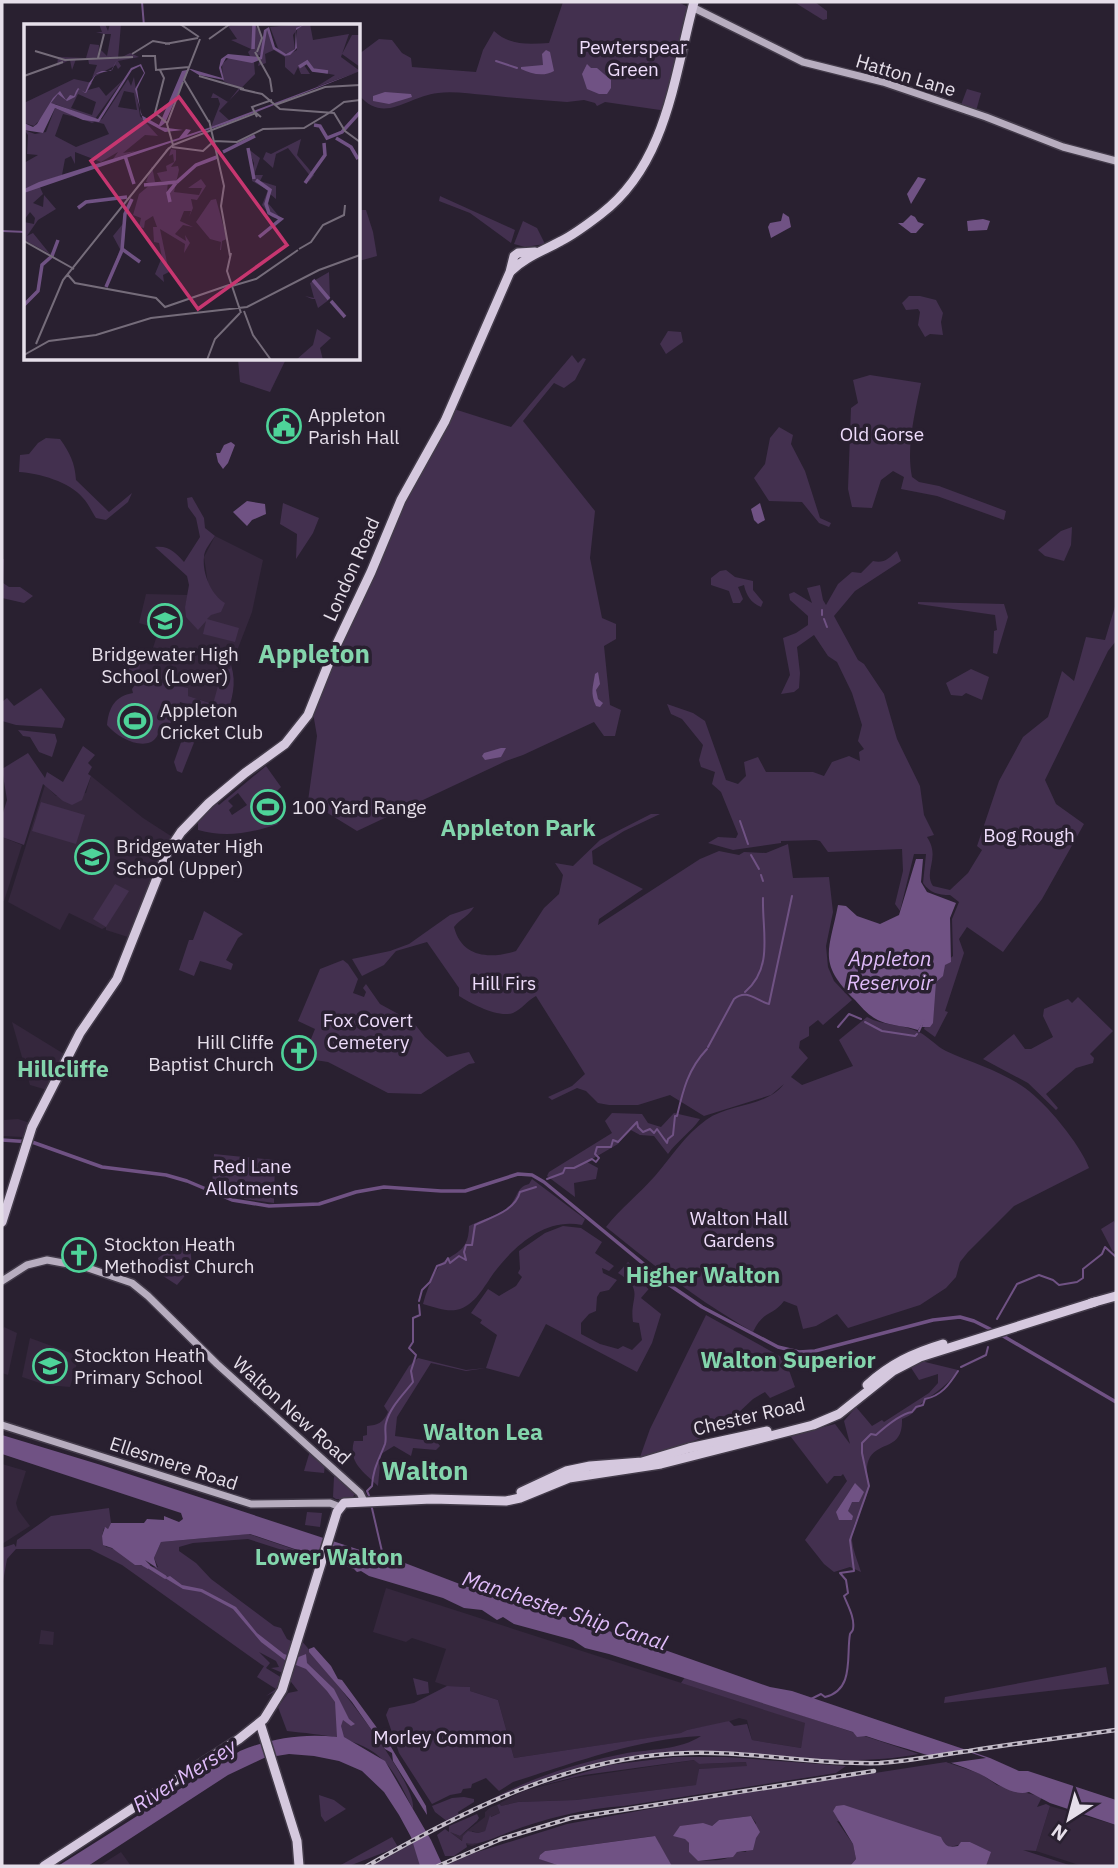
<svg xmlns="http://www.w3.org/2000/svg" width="1118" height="1868" viewBox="0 0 1118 1868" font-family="'IBM Plex Sans',sans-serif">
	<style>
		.built { fill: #35273d }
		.green { fill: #43304f; fill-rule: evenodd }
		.water { fill: #705284 }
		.pier { fill: #292030 }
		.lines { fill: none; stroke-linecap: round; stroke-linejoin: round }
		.stream { stroke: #705284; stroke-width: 2 }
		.canal { stroke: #705284; stroke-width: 3.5 }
		.major-casing { stroke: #433b4a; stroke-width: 10 }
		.highway-casing { stroke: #433b4a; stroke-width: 12 }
		.major { stroke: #b7adbf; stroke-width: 7 }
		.highway { stroke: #d5c8de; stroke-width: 9 }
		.rail-casing { stroke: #c2bbc7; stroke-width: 4.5 }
		.rail { stroke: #292030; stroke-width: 2; stroke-dasharray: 5; stroke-linecap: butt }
		.labels { text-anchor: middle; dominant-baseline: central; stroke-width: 7; stroke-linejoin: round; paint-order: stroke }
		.park-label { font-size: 19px; fill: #eedcfb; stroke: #292030 }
		.street-label { font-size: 19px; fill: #e6dfea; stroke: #292030 }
		.poi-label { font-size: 19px; fill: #e6dfea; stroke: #292030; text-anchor: start }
		.water-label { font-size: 21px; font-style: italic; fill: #e0bcfa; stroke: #292030 }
		.quarter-label { font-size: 23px; font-weight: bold; fill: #83d5ac; stroke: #292030 }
		.district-label { font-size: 26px; font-weight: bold; fill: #83d5ac; stroke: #292030 }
		.inset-river { fill: none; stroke: #705284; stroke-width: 3.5 }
		.inset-road { fill: none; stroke: #756c7a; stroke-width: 2 }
		.view { fill: #c73670; fill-opacity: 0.15; stroke: #c73670; stroke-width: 3.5 }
		.inset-edge { fill: none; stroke: #e6dfea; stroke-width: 3.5 }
	</style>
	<rect width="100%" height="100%" fill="#292030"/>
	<g class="built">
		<path d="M215,536L263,560L252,612L230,669H223L214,704L187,696L188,688L148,679L138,673L141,658L133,648L151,654L159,629L139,623L146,594L188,595L185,607L216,598L208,584L204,557Z"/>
		<path d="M91,776L143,818L174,838L131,938L106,930V927L102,929L69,913L60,930L8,902L45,785L56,796L86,793Z"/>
		<path d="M2,837L22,845L4,901H2Z"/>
		<path d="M12,1022L64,1054L47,1090L30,1085Z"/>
		<path d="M18,1119L30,1123L23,1137L3,1136L4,1120Z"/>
		<path d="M4,1327L17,1333L8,1375L2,1373V1331Z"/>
		<path d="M30,1338L79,1356L70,1387L46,1385L22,1377Z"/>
		<path d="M2,1464L26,1471L16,1503L18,1510L30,1526L2,1544Z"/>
		<path d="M386,1588L806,1723L801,1748L752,1740L747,1720L739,1718L724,1723L687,1730L683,1733L514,1758L498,1700L470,1691V1687L447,1686L435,1682L446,1649L412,1638L406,1642L373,1632Z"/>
		<path d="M41,1630L54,1632L53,1645L39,1644Z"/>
		<path d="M695,1760L699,1764L747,1762V1767L699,1769L697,1785L576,1800L518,1802L501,1806L500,1803L523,1791L574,1778Z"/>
		<path d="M497,1805L500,1813L490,1817L485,1831L478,1833L472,1831L474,1844L487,1840L472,1846L468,1845L450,1832L460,1836L485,1817V1812L491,1807Z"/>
		<path d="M1050,1806L1116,1825V1866H1082L1036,1851Z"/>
		<path d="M121,1852L131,1866H99Z"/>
	</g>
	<g class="green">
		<path d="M563,2H678L692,9L667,111L605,102L597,106L595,103L584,100L567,102C540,100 513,98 486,95C470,94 454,91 438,93C408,96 384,125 359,95V54L379,39L392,40L402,53L411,58L412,67L476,72L483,50L494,31C510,46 529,44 549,43Z"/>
		<path d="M794,2H815L827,11V19L823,20Z"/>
		<path d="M967,89L981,93L976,111L961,105Z"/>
		<path d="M440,196L515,230L511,243L470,213L439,201Z"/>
		<path d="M359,210H366L373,232L377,256L359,261Z"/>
		<path d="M523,221L537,228L545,244L525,247L514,244Z"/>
		<path d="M909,296H920L936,300L943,313L941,322L943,335L930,334L925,337L918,325L920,312L918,309L906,310L902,303Z"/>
		<path d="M668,331L681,332L683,342L666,354L660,344Z"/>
		<path d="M572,355L578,363L583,358L586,359L575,380L564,388L554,383L523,421L595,511L590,558L602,618L616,624V639L604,646L610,705L621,710L615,736H604L594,722L523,755L506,761L357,831L308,801L317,736L313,713L401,500L454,409L511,427Z"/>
		<path d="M238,359H286L270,392L240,382Z"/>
		<path d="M870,375L921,383C915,412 906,448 912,477L919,482L939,486L1006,511L1004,520L937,496L901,489L904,477L893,471L881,480L872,508L852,507L848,489L851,408L858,403L853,380Z"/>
		<path d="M779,427L793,435L791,444L805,471L820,518L831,523L829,527L819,523L802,502L769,501L754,478L765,464L770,438Z"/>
		<path d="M46,438L60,439C70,453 75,463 76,480L109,512L132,493L128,502L106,520L96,518C92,512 88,503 83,498C70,482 39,473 19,472L20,455L29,454L38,443Z"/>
		<path d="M192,497L204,518L205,528L215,536C211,542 204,550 204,557C202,573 211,595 225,603L221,612L211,615L207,619L239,628L235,642L203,634L206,621L198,630L186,617L185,607L189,585L187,576L155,547C169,545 176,553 184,562L200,537L196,518L188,507L187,498Z"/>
		<path d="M283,503L319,518L313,533L296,559L297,534L280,524Z"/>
		<path d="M1072,527L1071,545L1064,561L1045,556L1038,550L1061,531Z"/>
		<path d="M897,551L901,561L855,591L834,616L858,660L864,664L884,694L897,739L920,786L924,815L934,835L927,837C941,858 923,871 933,886L950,890L968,873L982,850L977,846L999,781L1023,737L1048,717L1062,671L1074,681L1086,637L1105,640L1116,603V641L1108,651L1045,780L1056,804L1084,824L1042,899L1003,952L967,927L959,939L964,953L945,1011L948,1012L935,1037L924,1029C934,1005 930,973 953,956L952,919L959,902L950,895C938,895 930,893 923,883L926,854H914L900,911L895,904L903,871L902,849L828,852L820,841L816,840L781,841V843L733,850L708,843L718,837L736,838L738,834L721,792L712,784L715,772L701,767L699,760L703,745L682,719L671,714L667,704L693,713L705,721L726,780L738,784L746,776L744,762L758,757L766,772H813L824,776L832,762L849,756L860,761L859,752L864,749L858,741L862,725L852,693L837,662L828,656L814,635L797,647L800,673L799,688L794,692L781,694L790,675L783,638L796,633L808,625V616L790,600L789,594L794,592L812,603L807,588L820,585L823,600L826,605L838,584L852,572L861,573L873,561C884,564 889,558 897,551Z"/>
		<path d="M2,559H4L3,583L9,587H20L33,596L24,603L2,598Z"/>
		<path d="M726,570L735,577L753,581V590L763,602L761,607C751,603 746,595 744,585L738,587L743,599L740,603H733L729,591L711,585V578L720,571Z"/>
		<path d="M918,602L1004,604L1008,617L997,654L993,653L994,631L997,630L995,615L918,604Z"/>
		<path d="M126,647L134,650L141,658L139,673L148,679L188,688V696L213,704L223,668L230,669L231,665C237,684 232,699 226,717L180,702L178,714L165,730L161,729C158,734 156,740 151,742C138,748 117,737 107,725C109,707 115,696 133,693L132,689L139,679L117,659L124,653Z"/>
		<path d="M971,669L989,677L982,700L966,693L962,696L951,695L946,683Z"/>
		<path d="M41,688L65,719L62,728L16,725L2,721V702L7,698L14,706Z"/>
		<path d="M188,729L195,730L197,735L182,773L177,771L174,762L185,731Z"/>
		<path d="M18,730L55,734L57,741L52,757L39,752L30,737L23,736Z"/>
		<path d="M83,746L95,755L88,763L92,767L88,774L91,776L82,800L72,805L63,801L43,784L24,845L2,837V816L7,800L2,769L28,753L45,778L47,772L63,782Z"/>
		<path d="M266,766L281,787L277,791L285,805L272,816L278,824C251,833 226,838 198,830V820L216,802L219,805ZM238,793L247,805L232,815L229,810L233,806L228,801Z"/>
		<path d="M41,802L85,815L76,844L32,831Z"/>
		<path d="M651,814H660L624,831L592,851L593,864L643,889L599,919L598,925L700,859L719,851L739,855L744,852L766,853L788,844L793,878L829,877L833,912L826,946L828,967L834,981L852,1000L823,1025L818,1020L809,1027V1036L800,1041L799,1048L808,1058L791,1077L802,1085L853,1066L839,1040L867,1017C883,1026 903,1024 919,1032C929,1037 936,1046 946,1051C972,1063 1001,1071 1025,1088C1047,1104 1079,1143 1089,1168L1014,1206L968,1252L960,1262L956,1277L946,1288L920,1305L848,1328L837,1314L816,1326L803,1329L797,1306L784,1301C772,1317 764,1309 753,1332C699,1301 654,1266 606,1227C621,1208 639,1194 655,1176C672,1156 685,1135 706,1120C730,1103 765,1108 784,1084L771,1095L704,1116L670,1095L638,1105H609L598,1103L586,1091L577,1088L552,1100L548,1097L572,1086L585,1074L536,996C528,1000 522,1009 513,1013C498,1018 472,1004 459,996V988L427,942L396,951L384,965L362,976L352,959L390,951L409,944L450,915L474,907C469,916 460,919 454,927C462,958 490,959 516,951L544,908L559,894L563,875L555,863L573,866L600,840Z"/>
		<path d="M115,884L129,891L106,927L93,919Z"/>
		<path d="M204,911L243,934L238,938L226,960L233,964L231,970L200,961L194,976L179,970L189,940H193Z"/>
		<path d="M343,960L348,964L358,979L353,993L364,997L366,992L363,988L366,984L380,1004L413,1022L425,1037L447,1057L469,1052L475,1063L469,1064L421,1094L388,1093L328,1062L308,1059L311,1052L303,1048L309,1044L315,1029L298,1021L320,969Z"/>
		<path d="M1078,997L1113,1031L1090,1054L1094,1058L1093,1063L1076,1068L1046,1094L1058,1108L1056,1110L1028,1083L983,1059L1014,1034L1025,1049H1031L1053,1037L1043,1016L1044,1009L1068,999L1072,1003Z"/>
		<path d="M612,1113L642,1114L648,1123L661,1127L674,1113L700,1119C691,1132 677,1141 668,1154L654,1136L640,1135L629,1129L618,1144L587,1162L598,1168L596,1179L574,1183L575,1197L547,1176L549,1172L612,1133L605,1121Z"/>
		<path d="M214,1154L275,1160L274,1203L244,1199V1196L212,1187Z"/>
		<path d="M532,1179L585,1219L582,1225C545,1217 513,1247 493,1274C484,1287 475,1304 460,1309C449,1313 434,1307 423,1304C426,1292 431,1279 438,1268C449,1252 469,1256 469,1226C481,1220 496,1216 506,1209C518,1201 515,1187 529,1184Z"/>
		<path d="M1114,1221L1116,1226V1250L1113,1252L1101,1229Z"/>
		<path d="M563,1226L581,1228L602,1242L595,1253L614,1266L609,1271L602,1268L603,1273L617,1280L609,1290L600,1292L597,1297L596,1311L589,1314L581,1323V1334L600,1344L618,1349L623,1346L632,1350L642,1340L639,1323L633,1322C629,1297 646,1291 618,1273L628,1262L653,1284L641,1298L661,1314L652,1343L637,1372L546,1324L519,1377L486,1368L466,1371L431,1363L397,1417L395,1436L437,1442L440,1446L436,1450L413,1448L411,1456L394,1446L381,1454L378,1486C363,1471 348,1463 354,1441H363V1436L367,1435V1426C378,1425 383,1423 388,1412L384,1406L409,1366L418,1358L466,1370L486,1368L497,1335L480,1323L482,1320L471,1313L488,1289L499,1296L516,1286L522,1277L518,1273L520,1269L519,1251L545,1233Z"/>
		<path d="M189,1245C194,1266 191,1269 177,1285L163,1276L158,1258L175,1246Z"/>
		<path d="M706,1315L785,1359L795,1387L770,1398L765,1392L753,1399L720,1430L672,1450L639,1460L650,1429Z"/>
		<path d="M921,1361L958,1370C949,1384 938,1391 924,1401C915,1408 916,1414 902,1419C903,1450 880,1441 870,1457C864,1468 869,1477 868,1489C866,1505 853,1519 852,1535C851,1547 858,1561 861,1572L850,1567L834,1572L824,1564L805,1540L847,1481L843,1474L841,1476H834L827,1484L791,1437L792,1435L835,1424L850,1444L844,1421L856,1407L872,1426L882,1420L884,1422L929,1393L938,1383V1374L919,1380L908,1363Z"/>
		<path d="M310,1451L325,1465L324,1473L304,1471Z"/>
		<path d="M335,1476L355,1493L352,1499H336L333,1497L334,1477Z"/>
		<path d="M109,1508L111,1523L108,1529L104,1528L102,1536L106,1547C125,1549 132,1570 158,1567L154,1558L161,1542L249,1534L302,1552L301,1556L248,1539L193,1543L179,1547V1551L196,1563L211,1579L274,1626L281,1628L287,1639L299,1645L301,1640C323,1666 417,1779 413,1809C405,1794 397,1775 385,1762C361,1736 320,1735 287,1731L278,1707L288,1693L298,1691L285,1674L271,1668L279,1667L276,1661L259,1652L270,1663L266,1668L282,1678L276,1691L266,1696L276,1689L257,1677L264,1666L262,1665L122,1565L90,1549H16L7,1559L2,1587V1548L14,1544L16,1547L17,1540L51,1516Z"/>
		<path d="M307,1512L322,1513L320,1527L305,1525Z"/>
		<path d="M1106,1667L1109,1684L944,1703L945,1697Z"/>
		<path d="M685,1677L919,1754C831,1771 741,1746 651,1754C612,1757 573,1768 537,1781C523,1787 507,1798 492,1799C532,1777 581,1762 627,1753C651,1749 680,1750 701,1736C636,1739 574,1763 513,1782L499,1791L486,1778L472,1784L471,1788L463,1789L461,1793L450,1795L432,1804L399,1753L386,1715L389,1708L414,1703L447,1686L470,1687V1691L498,1700L514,1758L681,1733L687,1730L729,1721L734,1726L747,1724L752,1740L801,1748L805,1723L681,1683Z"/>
		<path d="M413,1678L428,1682L429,1693L417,1695Z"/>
		<path d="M674,1757H726L846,1766L836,1773L624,1806C582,1809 541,1819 502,1835C491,1839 477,1846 466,1843L467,1847L454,1856H445L437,1835L445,1829L449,1832V1826L477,1814L479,1818L477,1821L460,1836L450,1832L462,1841L463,1836L468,1831L478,1833L485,1831L490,1815L491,1817L500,1813L497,1805L500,1804L501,1806L518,1802L576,1800L696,1785L699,1769L747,1766L746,1762L699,1764L694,1760L584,1775L538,1786L609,1765Z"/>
		<path d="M946,1762L981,1774L997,1785L1042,1797L1037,1807L1046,1804L1050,1806L1036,1851L1023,1850L1072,1866H986L990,1852L970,1842L950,1847L837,1821L853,1844L856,1859L850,1866H672L654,1836L545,1851L540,1855V1859L560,1866H444L474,1853L567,1824L687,1802ZM751,1816L756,1823L746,1852H737C728,1862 710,1860 698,1861L689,1852V1843L685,1838L712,1826L719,1820Z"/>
		<path d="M319,1795L334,1800L346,1809L325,1822L321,1816Z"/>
		<path d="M464,1797L474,1799V1802L458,1812L459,1816L448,1822L435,1812L432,1806L452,1798Z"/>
		<path d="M392,1837L398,1847L349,1866H339Z"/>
		<path d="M413,1843L421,1866H372Z"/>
	</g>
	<g class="water">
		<path d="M546,50L550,52L554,71C544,77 531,74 521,69V67L543,65L542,54Z"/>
		<path d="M587,64L591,68H597L611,80V88L607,94H599L587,89L582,74Z"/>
		<path d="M385,92L411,94L412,97L389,104L373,101V96Z"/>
		<path d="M918,177L926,179L911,204L907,194Z"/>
		<path d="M783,213L789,217L791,227L771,238L768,227L770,223L781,221Z"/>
		<path d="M911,215L915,217L918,222L924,224L916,233H911L898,223H903Z"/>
		<path d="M983,219L990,221L987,230L968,231L967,221Z"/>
		<path d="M231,442L235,445L228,463L223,469L218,462L216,453H220L224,445Z"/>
		<path d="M247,501L265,504L266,514L252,520L247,526L233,512Z"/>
		<path d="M760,503L765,520L758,524L754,520L751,509Z"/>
		<path d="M598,672L600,684L596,690L598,699L603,703L600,707L596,706C590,693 593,687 595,674Z"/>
		<path d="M501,748H506L501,757L485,760L482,756L484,753Z"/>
		<path d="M916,859H923L921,882L927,892L956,903L950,918L951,962L945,965L943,976L936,982L933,1023L930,1027H922L924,1020L918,1030C906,1026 892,1026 880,1021C870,1017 862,1008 855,1000C817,962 829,952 838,905L846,906L857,916L880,924L899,915Z"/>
		<path d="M2,1435L101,1465L360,1550L397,1560L465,1586L628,1637L770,1687L792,1691L990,1758L1019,1771H1028L1116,1800V1825L1050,1803L1029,1792C1012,1797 994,1781 980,1774C944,1758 904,1749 866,1736L857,1737L853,1732L609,1654L585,1648L573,1640L514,1624L503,1617L497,1620L482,1610L464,1608L443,1598L369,1576L361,1571L357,1572L354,1569L250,1534L161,1542L154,1558L157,1568L145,1560L150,1565L148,1569L141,1565H135L112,1548L103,1545L102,1536L105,1527L108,1529L111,1523H144L147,1519L164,1520V1516L179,1522L183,1519L181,1513L2,1454Z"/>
		<path d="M855,1483L864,1492L859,1502H852L848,1511L853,1516L852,1520H839L836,1512Z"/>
		<path d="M170,1576L182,1585L202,1589L236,1607L257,1633L284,1654L296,1658L306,1654L307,1663L334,1689L349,1719L355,1724L351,1726L343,1720L341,1726L344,1737L385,1761L431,1840L443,1866H420L411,1837L399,1815L384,1792L362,1771L339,1761L314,1756L289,1754L264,1758L228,1775L88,1866H58L240,1751C271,1738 304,1733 337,1737L335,1702L327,1691L306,1669L286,1661L261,1642L233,1609L201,1592L183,1589L165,1578Z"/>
		<path d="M314,1647L331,1666L338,1679L342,1680L391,1747L426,1806L427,1815L393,1761L392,1753L385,1749L352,1702L309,1652V1649Z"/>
		<path d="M844,1805L941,1837C945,1846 948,1848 958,1846L961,1842H970L991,1852L986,1866H850L856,1859L853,1844L833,1811L836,1806Z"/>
		<path d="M751,1816L760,1832L756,1838L753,1850L737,1852L733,1857L698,1861L689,1852V1843L685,1839L673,1836L680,1826L703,1823L712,1826L719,1820Z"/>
		<path d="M655,1836L672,1866H560L539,1859L540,1855L545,1851Z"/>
	</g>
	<path class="pier" d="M963,1750L986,1758L950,1763L929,1756Z"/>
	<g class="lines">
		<g class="stream">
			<path d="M142,2L144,26"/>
			<path d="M496,61L517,68"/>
			<path d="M2,231L26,232"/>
			<path d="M822,610V615"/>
			<path d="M824,619L827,627"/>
			<path d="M740,821L748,844"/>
			<path d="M751,855L759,869"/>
			<path d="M761,875L763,881"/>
			<path d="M745,992C774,967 762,932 763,898"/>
			<path d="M865,1022L882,1031L915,1036L917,1034"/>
			<path d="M838,1027L849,1014L861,1019"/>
			<path d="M919,1031L924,1020"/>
			<path d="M708,1047L734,999C747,988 756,1001 769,1004L792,896"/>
			<path d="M547,1179L563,1173L565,1168H574L592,1159L596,1162L599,1158L595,1154L597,1147H611L613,1140L618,1142L637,1122L638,1127L643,1132L650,1129L654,1133L657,1129L667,1143L668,1139L673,1135L675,1116H677C683,1090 688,1069 707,1049"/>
			<path d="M419,1301L422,1290L430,1282L437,1266L445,1263L448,1258L450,1263L459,1256L466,1260L464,1252L466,1245H472L475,1225C491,1217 515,1211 520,1192L536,1187"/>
			<path d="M997,1319L1017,1284L1039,1275L1053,1280L1059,1285L1077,1282L1083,1278V1269L1102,1254L1105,1247L1116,1257"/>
			<path d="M961,1367L986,1355L988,1347"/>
			<path d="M370,1498L367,1491L372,1486C373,1468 379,1460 385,1444C387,1437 384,1430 386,1423C390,1407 403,1395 413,1382L411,1371L416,1355L409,1348L413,1342V1318L420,1315L419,1305"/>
			<path d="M371,1504L384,1560"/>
			<path d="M811,1699L821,1694L825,1697C855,1690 846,1655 850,1634C851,1632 853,1631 853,1629C855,1618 848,1606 844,1596L848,1593L846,1580L840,1573L854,1571L850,1540L869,1486L862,1453V1443L871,1434L876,1435C886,1426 900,1414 912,1412L916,1407L923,1405L925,1399C941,1396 949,1385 958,1371"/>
		</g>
		<g class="canal">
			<path d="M2,1140L32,1142L102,1167L166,1175L187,1181L232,1200L269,1206L319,1204L356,1192L384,1187L441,1191H465L518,1174L532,1175L544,1182L668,1284L702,1307L778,1347L799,1352L815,1351L933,1320L960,1317L974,1321L998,1333L1116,1402"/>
			<path d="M146,1565L165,1577"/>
		</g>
		<g class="major-casing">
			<g id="major">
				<path d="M692,7L803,62L883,82L986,117L1063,147L1116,161"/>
				<path d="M2,1281L27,1265L47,1260L85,1267L132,1283L148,1296L217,1364L360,1493L364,1501"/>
				<path d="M2,1425L251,1504L330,1503L340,1507"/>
			</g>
		</g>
		<g class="highway-casing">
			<g id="highway">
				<path d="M511,271C525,257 543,251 561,241C575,234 588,224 601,214C667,164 674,76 694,2"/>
				<path d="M2,1222L32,1127L80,1033L117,979L167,853L181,832L209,803L245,773L285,744L308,715L334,650L371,572L401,500L445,421L510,272L514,256L518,253L535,252"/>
				<path d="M1091,1303L1116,1296"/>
				<path d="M867,1385C890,1364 913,1353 943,1344"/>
				<path d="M521,1492L566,1471L590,1466L642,1462L689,1448L767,1431"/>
				<path d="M260,1723L297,1841L299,1866"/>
				<path d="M44,1866L239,1739L264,1719L282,1690L337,1512L344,1503L432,1499L506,1501L520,1498L569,1478L661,1464L813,1425L839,1414L893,1371L920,1357L1095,1302"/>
			</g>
		</g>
		<use href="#major" class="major"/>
		<use href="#highway" class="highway"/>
		<g class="rail-casing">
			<g id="rail">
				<path d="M367,1866C465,1810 573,1755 689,1753C752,1751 816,1765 880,1763C910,1761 939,1755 969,1751C1018,1743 1067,1737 1116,1730"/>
				<path d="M438,1866L501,1839L571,1818L874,1771"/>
			</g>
		</g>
		<use href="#rail" class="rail"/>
	</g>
	<defs>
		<g id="civic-ring" transform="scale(1.75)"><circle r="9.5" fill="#292030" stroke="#4ed399" stroke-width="1.5"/><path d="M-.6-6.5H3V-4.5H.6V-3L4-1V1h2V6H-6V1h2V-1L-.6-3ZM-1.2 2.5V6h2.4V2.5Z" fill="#4ed399"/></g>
		<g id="school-ring" transform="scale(1.75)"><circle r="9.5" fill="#292030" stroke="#4ed399" stroke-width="1.5"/><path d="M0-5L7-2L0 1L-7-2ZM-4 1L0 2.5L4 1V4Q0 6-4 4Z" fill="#4ed399"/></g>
		<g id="stadium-ring" transform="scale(1.75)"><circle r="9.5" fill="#292030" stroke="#4ed399" stroke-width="1.5"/><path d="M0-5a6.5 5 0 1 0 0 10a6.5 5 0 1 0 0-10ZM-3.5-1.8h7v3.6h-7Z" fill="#4ed399"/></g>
		<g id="church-ring" transform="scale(1.75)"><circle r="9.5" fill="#292030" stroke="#4ed399" stroke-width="1.5"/><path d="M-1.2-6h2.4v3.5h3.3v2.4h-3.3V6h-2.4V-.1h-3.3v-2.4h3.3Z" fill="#4ed399"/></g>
	</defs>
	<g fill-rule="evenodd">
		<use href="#civic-ring" x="284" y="426"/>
		<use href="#school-ring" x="165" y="621"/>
		<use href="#stadium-ring" x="135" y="721"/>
		<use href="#stadium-ring" x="268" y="807"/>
		<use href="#school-ring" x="92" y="857"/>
		<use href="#church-ring" x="299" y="1053"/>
		<use href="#church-ring" x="79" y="1255"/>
		<use href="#school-ring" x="50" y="1366"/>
	</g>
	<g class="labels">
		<g class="park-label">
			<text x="633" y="47">Pewterspear<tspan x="633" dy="22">Green</tspan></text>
			<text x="882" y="434">Old Gorse</text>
			<text x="1029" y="835">Bog Rough</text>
			<text x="504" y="983">Hill Firs</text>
			<text x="368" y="1020">Fox Covert<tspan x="368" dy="22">Cemetery</tspan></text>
			<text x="252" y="1166">Red Lane<tspan x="252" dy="22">Allotments</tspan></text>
			<text x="739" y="1218">Walton Hall<tspan x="739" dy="22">Gardens</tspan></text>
			<text x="443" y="1737">Morley Common</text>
		</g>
		<g class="street-label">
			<text transform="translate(906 75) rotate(17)">Hatton Lane</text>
			<text transform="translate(351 569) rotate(-66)">London Road</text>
			<text transform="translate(292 1410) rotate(42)">Walton New Road</text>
			<text transform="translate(749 1416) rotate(-13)">Chester Road</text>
			<text transform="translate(174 1463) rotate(18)">Ellesmere Road</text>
		</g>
		<g class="poi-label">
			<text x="308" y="415">Appleton<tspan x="308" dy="22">Parish Hall</tspan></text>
			<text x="165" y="654" text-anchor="middle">Bridgewater High<tspan x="165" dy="22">School (Lower)</tspan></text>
			<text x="160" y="710">Appleton<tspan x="160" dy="22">Cricket Club</tspan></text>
			<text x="292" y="807">100 Yard Range</text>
			<text x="116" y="846">Bridgewater High<tspan x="116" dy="22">School (Upper)</tspan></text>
			<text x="274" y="1042" text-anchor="end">Hill Cliffe<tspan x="274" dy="22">Baptist Church</tspan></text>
			<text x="104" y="1244">Stockton Heath<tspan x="104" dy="22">Methodist Church</tspan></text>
			<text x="74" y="1355">Stockton Heath<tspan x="74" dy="22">Primary School</tspan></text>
		</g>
		<g class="water-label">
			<text x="890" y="958">Appleton<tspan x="890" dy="24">Reservoir</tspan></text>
			<text transform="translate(565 1610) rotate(18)">Manchester Ship Canal</text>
			<text transform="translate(184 1775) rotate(-32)">River Mersey</text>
		</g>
		<g class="quarter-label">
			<text x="518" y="827">Appleton Park</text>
			<text x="63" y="1068">Hillcliffe</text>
			<text x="703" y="1274">Higher Walton</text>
			<text x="788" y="1359">Walton Superior</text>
			<text x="483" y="1431">Walton Lea</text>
			<text x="329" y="1556">Lower Walton</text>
		</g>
		<g class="district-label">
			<text x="314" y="653">Appleton</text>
			<text x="425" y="1470">Walton</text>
		</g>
	</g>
	<g transform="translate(24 24)">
		<rect width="336" height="336" fill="#292030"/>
		<path d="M75,0H81L84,7L86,0H97L94,35L106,29L115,33L94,37L97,42L94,45L92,41L68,54L73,41L65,40L64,34L52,35L48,46L46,36L33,42L34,33L62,34L66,20L75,21L74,36L77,26L83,32L87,10H80L72,8H78ZM231,0L239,16L237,30L228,36L224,28L227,25L207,16L213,15L204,2ZM277,0L269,11L271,25L262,30L255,27L246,3ZM281,0H286L289,16L325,10L317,33L336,47L292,63L311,51L289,47L283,39L280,41L286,50H277L274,43L270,51L261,43V33L250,26L241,30L242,39L234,42L243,6L250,25L262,32L273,26V5ZM328,11H336V43L318,30ZM206,33L230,38L231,50L195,87L205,96L187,103L196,80L194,74H187L189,69L204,78L215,64L199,57L198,40ZM110,53L116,92L134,112L121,111L99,129L112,127L89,135L94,128L77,138L51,128V140L47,132L41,135L38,151L0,165V139L14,131L3,130L4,111L0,106L11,110L22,108L31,84L68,99L78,95L104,55L107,62ZM100,67L110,69L113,86L94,83ZM39,90L80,100L85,110L52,123L31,112ZM50,55L68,59L64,66L75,63L82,72L99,56L71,95L31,80L10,102L0,99V79ZM54,70L72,78L68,91L47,84ZM277,115L273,131L290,151L284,159L287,153L264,124L252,130L249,144L239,135L242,128L247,130ZM223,124L236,134L230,151H239L236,157L252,162V175L246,170L244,179L258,196L248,193L238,181L244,166L228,157L230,139ZM147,125L152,126V136L147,143L154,142L155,146L150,168L175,171L178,164H164L177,155L182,162L173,176L167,175L169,184L165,193L167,187H160L156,197L169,203L159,201L151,210L162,217L161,211L166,219L160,229L161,220L136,205L145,248L139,251L140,258L131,250L138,233L135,219L130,218L129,203H133L129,192L121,197L120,204L115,203L117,194L109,191L115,170L127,160L122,158L128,142L131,158H144L143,168L148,167L149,158L137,157L133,149L143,147L142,142L150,138L149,130L145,132ZM15,161L19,170L9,179L19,183L20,171L32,185L14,196L3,212L9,209L26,230L29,227L28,231L0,216V198L10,200L11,194L6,188L0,196V169ZM192,175L203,215L198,217L197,226H196L197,218L186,215L172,198L187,176ZM102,196L99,229L85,257L96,225L89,212ZM305,248L306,275L294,284L291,275H288L281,272L290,274L286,259ZM293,305L307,314L296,324L299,336H272L289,321Z" fill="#43304f" fill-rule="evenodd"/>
		<path d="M281,0L272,6L273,24L266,31L261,32L249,25L243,6L238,35L228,39L202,34L197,43L200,56L175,51L165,45L141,99L136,103L159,106L141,108L119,96L111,65L120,49L116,42L108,46L75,98L59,96L31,84L19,109L0,106V99L9,103L13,100L29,74L36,67L42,76L46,71L50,72L52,67L54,64L61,69L65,59L72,50L73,49L78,47H87L93,36L88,46L72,50L62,69L55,65L51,73L43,77L34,70L27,79L74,95L107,44L117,40L121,49L113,65L117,91L135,101L158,47L167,45L198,54L195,44L197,35L204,30L236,33L240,6L245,3L251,23L262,30L271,25L272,4ZM336,47L207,98L0,169V165L15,158L155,114L162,105L167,106L163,111L184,104Z" fill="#705284"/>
		<path class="inset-river" d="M229,25L230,1M275,43L283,38L289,46L304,48M290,101L296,102L303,114L318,108L336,88M312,114L327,123L334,135M224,124L230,155M199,128L231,112M101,132L110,160M232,156L246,166L242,180L245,189L257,195L235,213M281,159L301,131L300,119M120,161L153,158L172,141L193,133M146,178L144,169L152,159M54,184L62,178L103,173M98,225L116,238M289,256L305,275M82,263L98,226L101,190L108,175M307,277L321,293M0,281L14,267L18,241L28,232L34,216"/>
		<path class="inset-road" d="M156,0L175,13M176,15L160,56L185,98M185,15L206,0M141,20L174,14M11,27L41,36L109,33M231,28L246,55L248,68M233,28L238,14L233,0M108,30L129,17L146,20M118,32H131L132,46L165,43M74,34L80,10M136,46L140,54L131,89L143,99M0,52L39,38M175,52L220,65M216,65L238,70L256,85L310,89L321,107L336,118M251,81L301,63L336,61M305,89L320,78L336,76M233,93L228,83L248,76M185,96L200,162L197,182L206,232M190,117L213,118L239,105L280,104L305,89M149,121L232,89L237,93M148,123L179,127L190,117M142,127L149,121L143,100L159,58M0,217L50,245M275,225L287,218L299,201L320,191L321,181M207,229L203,247L217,289M44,251L51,259L132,274L141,283L208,260M208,262L232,255L274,226M220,287L229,311L247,336M12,320L39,256L145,124M0,331L25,317L72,311L127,294L223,283L295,246L336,231M183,336L191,315L216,289"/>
		<path class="view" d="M155,73L263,221L174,285L67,137Z"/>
		<rect width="336" height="336" class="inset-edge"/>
	</g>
	<rect width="1118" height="1868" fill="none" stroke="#e6dfea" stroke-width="7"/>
	<g transform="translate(1069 1819) rotate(216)" stroke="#292030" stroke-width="5" paint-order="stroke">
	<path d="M0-5L12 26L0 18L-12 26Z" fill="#e6dfea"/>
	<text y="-10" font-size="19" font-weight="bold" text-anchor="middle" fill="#e6dfea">N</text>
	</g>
</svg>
